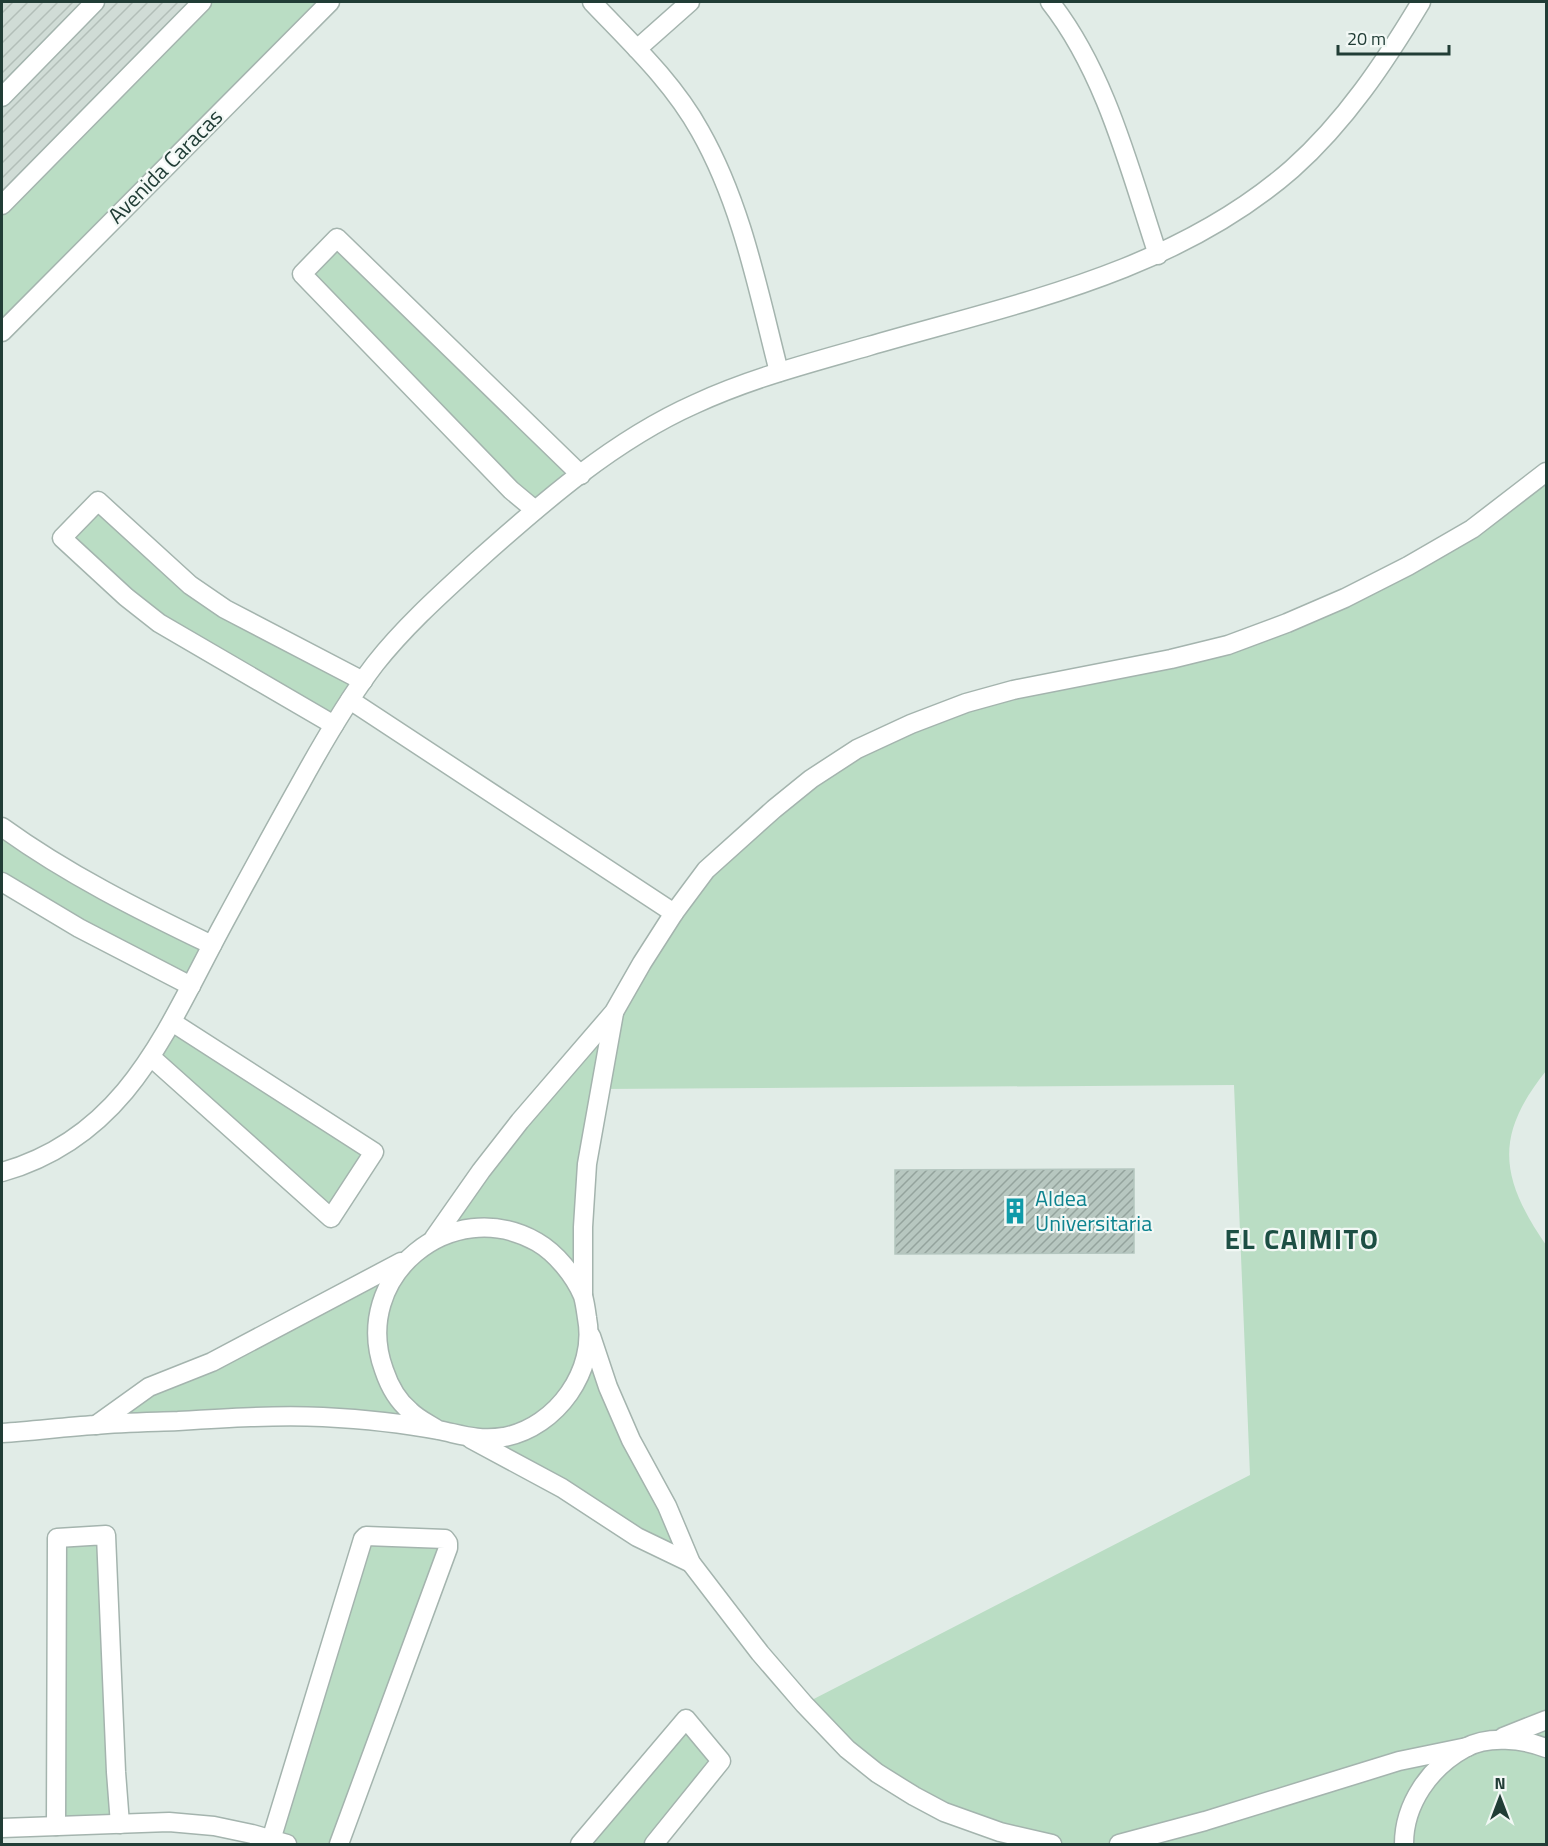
<svg xmlns="http://www.w3.org/2000/svg" width="1548" height="1846" viewBox="0 0 1548 1846" font-family="'Titillium Web',sans-serif">
	<style>
		.industrial { fill: url(#industrial-furrows) }
		.grass { fill: #baddc4 }
		.building { fill: url(#building-hatch); stroke: #b4c6bf; stroke-width: 1.5 }
		.lines { fill: none; stroke-linecap: round; stroke-linejoin: round }
		.minor-casing { stroke: #a4b4ae; stroke-width: 21 }
		.tertiary-casing { stroke: #a4b4ae; stroke-width: 21 }
		.minor { stroke: #fff; stroke-width: 18 }
		.tertiary { stroke: #fff; stroke-width: 18 }
		.labels { text-anchor: middle; dominant-baseline: central; stroke-width: 4.5; stroke-linejoin: round; paint-order: stroke }
		.street-label { font-size: 22px; fill: #213d36; stroke: #f2f8f5 }
		.culture-label { font-size: 22px; fill: #0d838f; stroke: #f2f8f5; text-anchor: start }
		.district-label { font-size: 28px; font-weight: bold; letter-spacing: 1.5px; fill: #1d4f44; stroke: #f2f8f5 }
	</style>
	<defs>
		<pattern id="industrial-furrows" width="10" height="10" patternUnits="userSpaceOnUse" patternTransform="scale(1.5)"><rect width="10" height="10" fill="#d0dcd6"/><path d="M-1 1l2-2M0 10L10 0M9 11l2-2" fill="none" stroke="#b2beb8"/></pattern>
		<pattern id="building-hatch" width="6" height="6" patternUnits="userSpaceOnUse" patternTransform="scale(1.5)"><rect width="6" height="6" fill="#b7c7c0"/><path d="M-1 1l2-2M0 6l6-6M5 7l2-2" fill="none" stroke="#94a39d"/></pattern>
	</defs>
	<rect width="100%" height="100%" fill="#e1ece7"/>
	<path class="industrial" d="M2,2H202L2,205Z"/>
	<g class="grass">
		<path d="M202,2H330L2,332V205Z"/>
		<path d="M337,238L579,477L538,508L302,274Z"/>
		<path d="M1546,472V1071C1493,1137 1501,1179 1546,1245V1844H1052L914,1796L804,1704L1250,1475L1234,1085L600,1089L587,1164L590,1332L691,1563L471,1439L382,1423L96,1425L434,1238L560,1073L674,913L774,809L911,724L1171,659L1345,598Z"/>
		<path d="M98,501L190,585L363,682L334,724L204,650L62,538Z"/>
		<path d="M2,827L212,945L191,986L2,882Z"/>
		<path d="M172,1022L374,1152L331,1218L151,1057Z"/>
		<path d="M105,1536L115,1824L64,1826L58,1538Z"/>
		<path d="M364,1541L453,1542L337,1844H287L276,1841Z"/>
		<path d="M686,1719L721,1761L653,1844H582Z"/>
	</g>
	<path class="building" d="M1134,1169V1253L895,1254V1170Z"/>
	<g class="lines">
		<g class="minor-casing">
			<g id="minor">
				<path d="M592,2C630,42 673,82 700,131C742,205 758,290 779,372"/>
				<path d="M1050,2C1106,73 1130,171 1158,255"/>
				<path d="M637,49L690,2"/>
				<path d="M2,97L95,2"/>
				<path d="M535,510L511,490L302,274L337,238L581,475"/>
				<path d="M350,700L674,913"/>
				<path d="M334,725L159,623L126,597L62,538L98,501L190,585L225,609L363,681"/>
				<path d="M2,827C67,874 139,910 212,945"/>
				<path d="M2,882L79,928L191,986"/>
				<path d="M151,1057L331,1218L374,1152L172,1022"/>
				<path d="M2,1172C125,1137 165,1033 220,930C246,882 272,834 299,786C322,744 346,702 375,664C405,626 442,593 477,561C543,502 614,440 695,404C751,378 810,363 869,346C1017,303 1173,273 1292,169C1345,122 1385,62 1421,2"/>
				<path d="M434,1238L481,1171L520,1121L614,1012L642,963L674,913L706,870L774,809L811,779L857,749L911,724L966,703L1013,690L1171,659L1228,645L1287,623L1345,598L1408,566L1472,529L1546,472"/>
				<path d="M583,1295V1227L587,1164L614,1013"/>
				<path d="M591,1336L608,1387L631,1440L667,1506L691,1563L760,1653L804,1704L847,1749L877,1773L914,1796L944,1812L1000,1832L1052,1844"/>
				<path d="M96,1425L149,1387L212,1362L401,1262"/>
				<path d="M2,1433C33,1431 64,1427 95,1425C123,1422 151,1422 178,1421C226,1418 275,1415 323,1417C361,1419 401,1423 438,1430C463,1435 478,1441 504,1437C557,1427 597,1370 587,1318C586,1311 585,1303 583,1296C574,1275 556,1253 537,1242C451,1193 350,1277 384,1370C389,1385 398,1401 410,1411C418,1419 429,1424 438,1430"/>
				<path d="M471,1439L562,1488L637,1537L691,1563"/>
				<path d="M1503,1737L1546,1720"/>
				<path d="M56,1826L57,1538L106,1535L116,1772L120,1824"/>
				<path d="M2,1828L169,1822L214,1826L252,1834L287,1844"/>
				<path d="M271,1840L363,1539L366,1536L445,1539L448,1543V1548L339,1844"/>
				<path d="M580,1844L686,1719L721,1761L654,1844"/>
				<path d="M1119,1844L1205,1821L1399,1761L1467,1747"/>
				<path d="M1404,1844C1404,1804 1430,1767 1465,1748C1488,1735 1523,1739 1546,1748"/>
			</g>
		</g>
		<g class="tertiary-casing">
			<g id="tertiary">
				<path d="M2,205L202,2"/>
				<path d="M2,332L330,2"/>
			</g>
		</g>
		<use href="#minor" class="minor"/>
		<use href="#tertiary" class="tertiary"/>
	</g>
	<defs>
		<g id="building-bare" transform="scale(2.07)"><path d="M-4-6H4V6H1V3H-1V6H-4ZM-2.5-4.3h1.7v1.8h-1.7ZM.8-4.3h1.7v1.8H.8ZM-2.5-1h1.7V.8h-1.7ZM.8-1h1.7V.8H.8Z" fill="#0f9aa8" stroke="#f2f8f5" stroke-width="2.5" paint-order="stroke"/></g>
	</defs>
	<g fill-rule="evenodd">
		<use href="#building-bare" x="1015" y="1211"/>
	</g>
	<g class="labels">
		<g class="street-label">
			<text transform="translate(165 166) rotate(-45)">Avenida Caracas</text>
		</g>
		<g class="culture-label">
			<text x="1035" y="1198">Aldea<tspan x="1035" dy="25">Universitaria</tspan></text>
		</g>
		<g class="district-label">
			<text x="1302" y="1238">EL CAIMITO</text>
		</g>
	</g>
	<rect width="1548" height="1846" fill="none" stroke="#213d36" stroke-width="6"/>
	<g transform="translate(1500 1798)" stroke="#f2f8f5" stroke-width="4.5" paint-order="stroke">
	<path d="M0-4.5L10 22L0 15L-10 22Z" fill="#213d36"/>
	<text y="-9" font-size="16" font-weight="bold" text-anchor="middle" fill="#213d36">N</text>
	</g>
	<path d="M1338 45v9h111v-9" fill="none" stroke="#213d36" stroke-width="3"/>
	<text x="1347" y="45" font-size="18" fill="#213d36" stroke="#f2f8f5" stroke-width="4.5" paint-order="stroke">20 m</text>
</svg>
